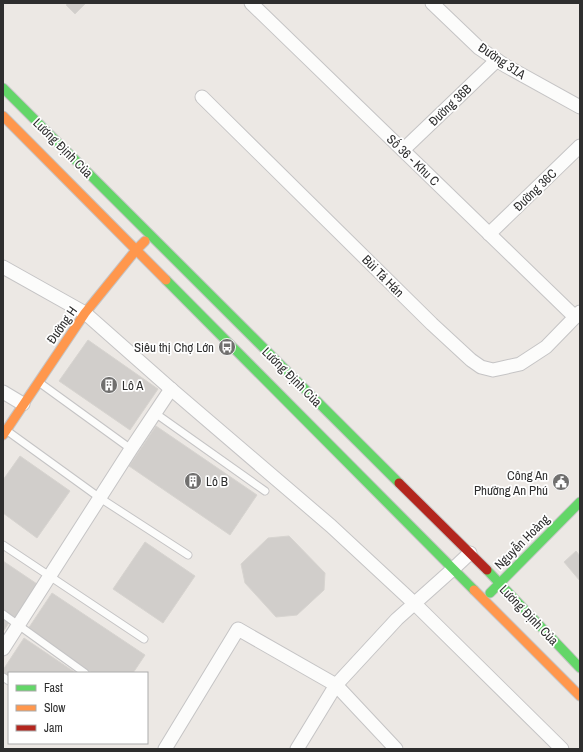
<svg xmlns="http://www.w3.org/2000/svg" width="583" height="752" viewBox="0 0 583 752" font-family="'Archivo Narrow',sans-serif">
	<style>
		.building { fill: #d1cecb; stroke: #d7d4d0 }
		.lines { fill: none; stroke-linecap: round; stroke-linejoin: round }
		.lane-casing { stroke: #c5c4c5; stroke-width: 9 }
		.street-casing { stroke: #c5c4c5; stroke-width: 15 }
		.fast-casing { stroke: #c5c4c5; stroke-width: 11 }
		.slow-casing { stroke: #c5c4c5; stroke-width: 11 }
		.jam-casing { stroke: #c5c4c5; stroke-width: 11 }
		.lane { stroke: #fcfcfb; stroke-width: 7 }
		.street { stroke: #fcfcfb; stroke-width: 13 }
		.fast { stroke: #63d668; stroke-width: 9 }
		.slow { stroke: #ff974d; stroke-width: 9 }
		.jam { stroke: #b3261e; stroke-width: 9 }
		.labels { text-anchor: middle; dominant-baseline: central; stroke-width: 3.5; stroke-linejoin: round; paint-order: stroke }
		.street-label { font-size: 13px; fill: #2e2e2e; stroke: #fff }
		.poi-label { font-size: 13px; fill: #2e2e2e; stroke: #fff; text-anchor: end }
	</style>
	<rect width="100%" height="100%" fill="#ece8e4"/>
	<g class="building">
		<path d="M68,3H86L75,14L66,5Z"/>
		<path d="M88,340L158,389L130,430L59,381Z"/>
		<path d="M156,426L257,495L230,535L129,466Z"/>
		<path d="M20,456L70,491L37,538L3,513V480Z"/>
		<path d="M289,536L325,573L324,590L297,615L276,617L245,583L241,564L268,538Z"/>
		<path d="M145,542L195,576L163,623L113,589Z"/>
		<path d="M576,551L580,556V581L564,562Z"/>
		<path d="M3,561L40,586L16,621L3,613Z"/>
		<path d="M52,593L145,655L133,673H92L28,629Z"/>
		<path d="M3,617L10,621L3,632Z"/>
		<path d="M24,638L76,673H9V677L3,673V670Z"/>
	</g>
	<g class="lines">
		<g class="lane-casing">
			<g id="lane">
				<path d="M40,383L131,449"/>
				<path d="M155,413L265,491"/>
				<path d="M6,430L100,498L188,555"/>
				<path d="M3,545L144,639"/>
				<path d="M3,614L85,673"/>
				<path d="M3,677L9,681"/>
			</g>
		</g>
		<g class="street-casing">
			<g id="street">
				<path d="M251,3L575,317"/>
				<path d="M432,3L479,48L506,66L580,107"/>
				<path d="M202,97L432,324L471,360L481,367L493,370L520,364L546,347L580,312"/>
				<path d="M403,150L497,60"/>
				<path d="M489,234L580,146"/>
				<path d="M3,267L85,313L171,389L331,526L415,604L562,749"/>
				<path d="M3,392L23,404"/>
				<path d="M3,649L131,449L171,389"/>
				<path d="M165,749L238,629L336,685L396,749"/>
				<path d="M297,749L336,685L397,619L453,569L470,553"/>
			</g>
		</g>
		<g class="fast-casing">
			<g id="fast">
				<path d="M3,88L399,483"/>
				<path d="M166,280L474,590"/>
				<path d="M487,570L580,668"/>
				<path d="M490,593L580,502"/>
			</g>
		</g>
		<g class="slow-casing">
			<g id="slow">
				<path d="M3,116L166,280"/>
				<path d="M3,435L85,313L136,250L145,241"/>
				<path d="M474,590L580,696"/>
			</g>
		</g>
		<g class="jam-casing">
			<path id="jam" d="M399,483L487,570"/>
		</g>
		<use href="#lane" class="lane"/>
		<use href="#street" class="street"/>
		<use href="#fast" class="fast"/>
		<use href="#slow" class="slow"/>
		<use href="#jam" class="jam"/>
	</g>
	<defs>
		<g id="bus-disc" transform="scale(0.9)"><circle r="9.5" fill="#706f6e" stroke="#fff"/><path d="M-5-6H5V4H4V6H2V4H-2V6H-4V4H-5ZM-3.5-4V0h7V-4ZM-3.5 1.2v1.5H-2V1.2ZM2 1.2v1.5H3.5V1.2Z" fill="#fff"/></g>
		<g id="building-disc" transform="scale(0.9)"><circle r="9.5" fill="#706f6e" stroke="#fff"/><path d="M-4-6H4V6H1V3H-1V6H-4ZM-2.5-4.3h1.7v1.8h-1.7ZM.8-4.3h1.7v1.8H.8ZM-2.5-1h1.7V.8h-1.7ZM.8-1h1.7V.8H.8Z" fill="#fff"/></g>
		<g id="civic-disc" transform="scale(0.9)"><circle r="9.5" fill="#706f6e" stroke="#fff"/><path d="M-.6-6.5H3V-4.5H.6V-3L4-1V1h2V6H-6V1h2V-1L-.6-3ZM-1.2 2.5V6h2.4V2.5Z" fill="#fff"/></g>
	</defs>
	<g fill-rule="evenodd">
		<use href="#bus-disc" x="227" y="347"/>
		<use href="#building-disc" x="109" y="385"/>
		<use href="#building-disc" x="193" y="481"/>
		<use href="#civic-disc" x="561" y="482"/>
	</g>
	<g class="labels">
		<g class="street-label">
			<text transform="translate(502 61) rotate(34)">Đường 31A</text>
			<text transform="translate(450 105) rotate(-44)">Đường 36B</text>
			<text transform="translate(63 148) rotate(45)">Lương Định Của</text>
			<text transform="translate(413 160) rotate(44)">Số 36 - Khu C</text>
			<text transform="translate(535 190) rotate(-44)">Đường 36C</text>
			<text transform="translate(383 276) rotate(45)">Bùi Tá Hán</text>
			<text transform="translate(62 325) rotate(-55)">Đường H</text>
			<text transform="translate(292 377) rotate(45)">Lương Định Của</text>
			<text transform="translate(522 542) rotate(-45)">Nguyễn Hoàng</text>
			<text transform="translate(529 615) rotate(46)">Lương Định Của</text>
		</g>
		<g class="poi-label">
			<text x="214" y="347">Siêu thị Chợ Lớn</text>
			<text x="122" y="385" text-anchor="start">Lô A</text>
			<text x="548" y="475">Công An<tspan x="548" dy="15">Phường An Phú</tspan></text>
			<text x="206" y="481" text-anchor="start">Lô B</text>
		</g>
	</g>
	<rect width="583" height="752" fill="none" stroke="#2e2e2e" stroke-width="8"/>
	<rect x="8" y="672" width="140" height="72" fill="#ffffff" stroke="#ababab"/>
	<rect x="16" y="685" width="20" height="6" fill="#63d668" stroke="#ababab"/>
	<text x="44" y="692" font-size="12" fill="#2e2e2e">Fast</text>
	<rect x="16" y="705" width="20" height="6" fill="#ff974d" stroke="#ababab"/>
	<text x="44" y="712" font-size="12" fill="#2e2e2e">Slow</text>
	<rect x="16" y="725" width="20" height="6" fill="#b3261e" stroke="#ababab"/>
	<text x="44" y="732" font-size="12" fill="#2e2e2e">Jam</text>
</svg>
